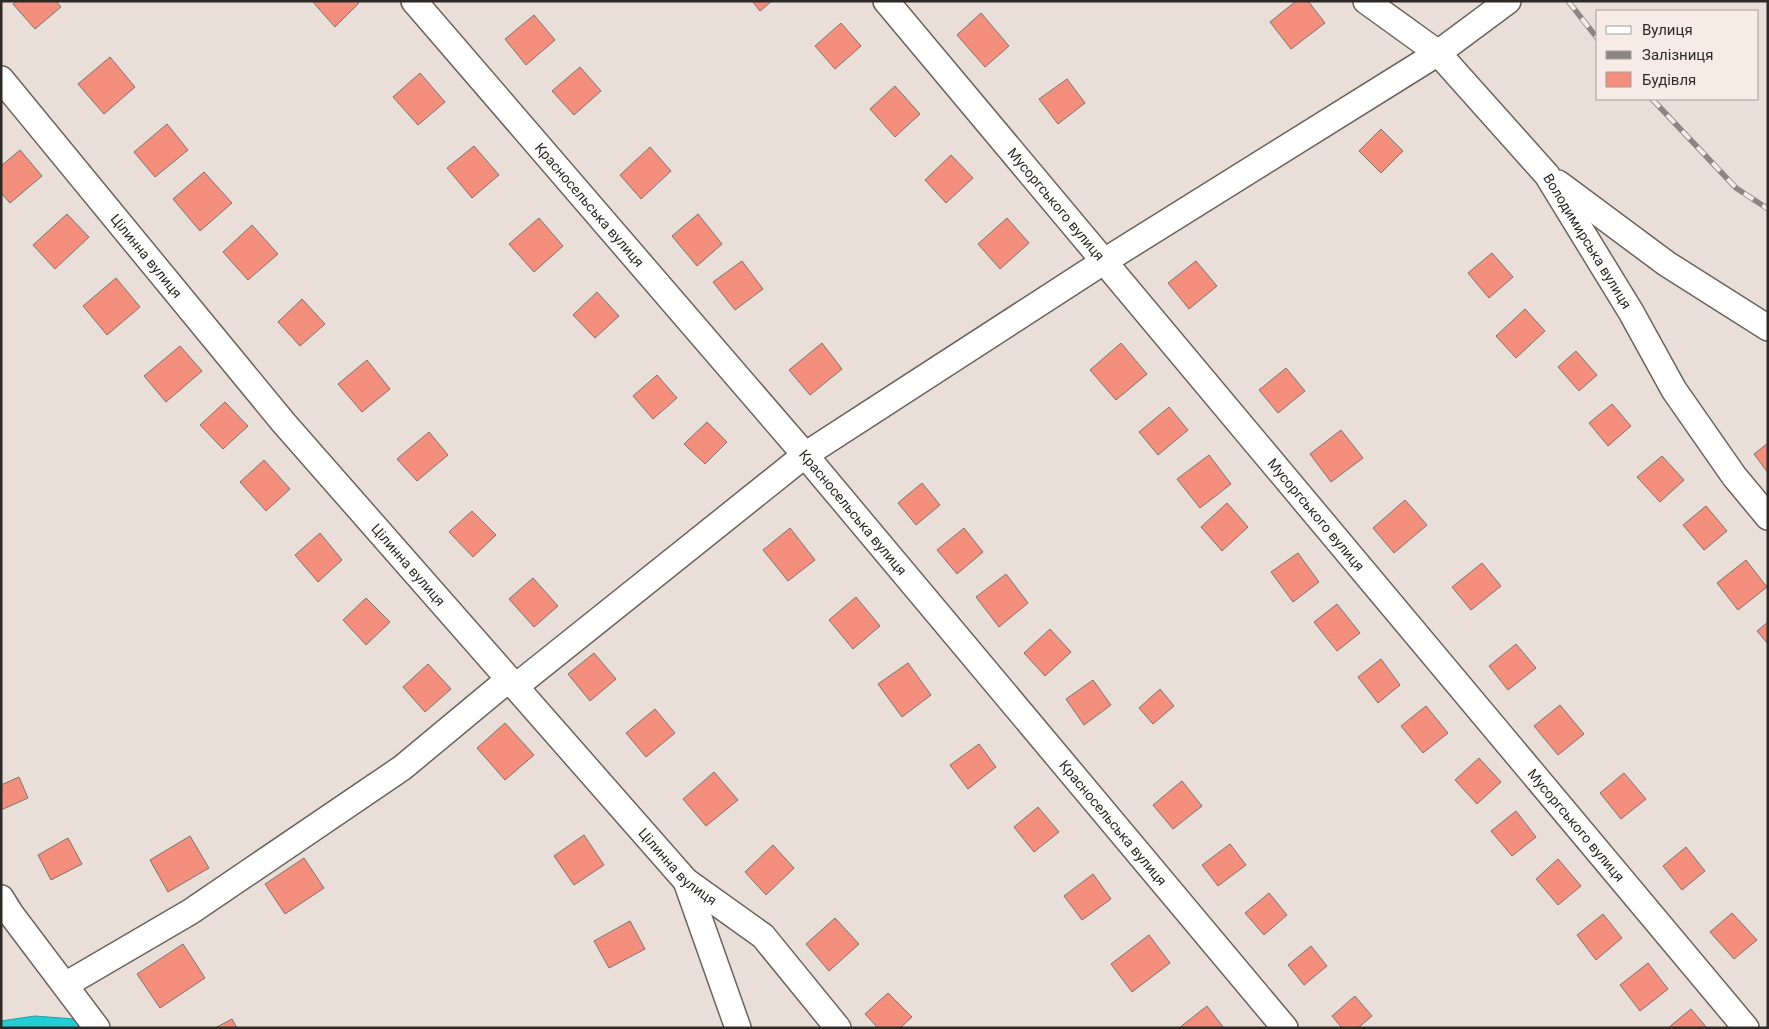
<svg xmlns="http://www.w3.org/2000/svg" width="1769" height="1029" viewBox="0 0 1769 1029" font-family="Roboto,sans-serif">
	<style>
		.water { fill: #22cdd7; stroke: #259ca2 }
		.building { fill: #f48e7d; stroke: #7e7371 }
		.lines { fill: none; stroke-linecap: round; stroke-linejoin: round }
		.street-casing { stroke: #6b635d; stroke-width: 28 }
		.street { stroke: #fff; stroke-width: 25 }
		.rail-casing { stroke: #8e8682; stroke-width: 5.5 }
		.rail { stroke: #f6ece5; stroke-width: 4; stroke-dasharray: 11; stroke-linecap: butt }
		.labels { text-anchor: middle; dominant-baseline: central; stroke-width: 4.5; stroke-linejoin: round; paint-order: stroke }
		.street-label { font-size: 14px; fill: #2d2927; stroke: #f6ece5 }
	</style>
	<rect width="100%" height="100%" fill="#e9dfd8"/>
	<path class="water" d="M35,1016L74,1019L80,1028H1V1021Z"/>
	<g class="building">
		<path d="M16,1H56L61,7L35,29L13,4Z"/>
		<path d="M312,1H357L359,3L335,27Z"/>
		<path d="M752,1H772L760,11Z"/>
		<path d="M1296,1H1308L1325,23L1291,49L1270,22Z"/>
		<path d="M981,13L1009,46L985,67L957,35Z"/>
		<path d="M534,15L555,40L526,65L505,39Z"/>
		<path d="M841,23L861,46L835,69L815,46Z"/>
		<path d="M110,57L135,87L104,114L78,84Z"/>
		<path d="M580,67L601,91L574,115L552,91Z"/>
		<path d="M420,73L445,102L418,125L393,97Z"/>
		<path d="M1067,79L1085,103L1058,124L1039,99Z"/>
		<path d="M895,86L920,114L895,137L870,109Z"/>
		<path d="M167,124L188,150L155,177L134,152Z"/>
		<path d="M1381,129L1403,151L1381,173L1359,151Z"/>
		<path d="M474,146L499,175L472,198L447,168Z"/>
		<path d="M650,147L671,171L641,199L620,175Z"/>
		<path d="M20,150L42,176L10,203L1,193V166Z"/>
		<path d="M951,155L973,178L946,203L925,180Z"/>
		<path d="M204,172L232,203L200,231L173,199Z"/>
		<path d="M67,214L89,237L55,269L33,245Z"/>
		<path d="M698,214L722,244L697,266L672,236Z"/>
		<path d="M539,218L563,246L534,272L509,244Z"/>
		<path d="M1007,218L1029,243L1000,269L978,244Z"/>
		<path d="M252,225L278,254L248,280L223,252Z"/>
		<path d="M1492,253L1513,277L1489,298L1468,273Z"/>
		<path d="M742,261L763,289L735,310L713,282Z"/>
		<path d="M1196,261L1217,286L1189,309L1168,283Z"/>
		<path d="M116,278L140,307L107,335L83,306Z"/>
		<path d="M597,292L619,316L595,338L573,315Z"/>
		<path d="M302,299L325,324L300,346L278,322Z"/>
		<path d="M1525,309L1545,331L1516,358L1496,336Z"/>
		<path d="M822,343L842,369L810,395L789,370Z"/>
		<path d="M1121,343L1147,374L1116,400L1090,370Z"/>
		<path d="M180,346L202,371L166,402L144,376Z"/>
		<path d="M1576,351L1597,375L1579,391L1558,367Z"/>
		<path d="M367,360L390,389L362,412L338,384Z"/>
		<path d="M1286,368L1305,391L1278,413L1259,390Z"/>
		<path d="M657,375L677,398L653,419L633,396Z"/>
		<path d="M225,402L248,426L223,449L200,425Z"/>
		<path d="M1612,404L1631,426L1608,446L1589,423Z"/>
		<path d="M1169,407L1188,430L1158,455L1139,432Z"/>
		<path d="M707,422L727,442L705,464L684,444Z"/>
		<path d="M1341,430L1363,458L1331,482L1310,454Z"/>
		<path d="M429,432L448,455L417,481L397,459Z"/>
		<path d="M1768,443V473L1754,454Z"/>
		<path d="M1209,455L1231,484L1200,508L1177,479Z"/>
		<path d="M1662,456L1684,480L1660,502L1637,477Z"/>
		<path d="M264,460L290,489L266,511L240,482Z"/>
		<path d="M922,483L940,505L916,525L898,503Z"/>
		<path d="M1405,500L1427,525L1394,553L1373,528Z"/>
		<path d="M1227,503L1248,527L1222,551L1201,527Z"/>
		<path d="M1706,506L1727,531L1704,550L1683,525Z"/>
		<path d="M472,511L496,535L473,557L449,532Z"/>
		<path d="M790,528L815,560L788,581L763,550Z"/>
		<path d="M964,528L983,552L957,574L937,550Z"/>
		<path d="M320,533L342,560L318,582L295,555Z"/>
		<path d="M1298,553L1319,582L1293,602L1271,572Z"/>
		<path d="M1746,560L1767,587L1738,610L1717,583Z"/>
		<path d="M1482,563L1501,586L1471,610L1452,587Z"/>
		<path d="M1006,574L1028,603L999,627L976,597Z"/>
		<path d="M533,578L558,606L534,627L509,599Z"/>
		<path d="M856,597L880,626L853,649L829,620Z"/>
		<path d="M366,598L390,622L366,645L343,620Z"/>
		<path d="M1337,604L1360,633L1337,651L1314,622Z"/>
		<path d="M1768,622V644L1757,631Z"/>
		<path d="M1050,629L1071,652L1045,676L1024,653Z"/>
		<path d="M1516,644L1536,668L1508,690L1489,666Z"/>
		<path d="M594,653L616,679L590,701L568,674Z"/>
		<path d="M1381,659L1400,685L1378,703L1358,677Z"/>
		<path d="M908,663L931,695L902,717L878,684Z"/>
		<path d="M428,664L451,689L425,712L403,687Z"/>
		<path d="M1093,680L1111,705L1084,725L1066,699Z"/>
		<path d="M1160,689L1174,706L1153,724L1139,708Z"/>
		<path d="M1560,705L1584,734L1558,755L1534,726Z"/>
		<path d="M1426,706L1448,733L1423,753L1401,726Z"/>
		<path d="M655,709L675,733L646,757L626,733Z"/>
		<path d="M505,723L534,755L505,780L477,748Z"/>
		<path d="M979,744L996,767L968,789L950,765Z"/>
		<path d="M1479,758L1501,782L1477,804L1455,780Z"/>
		<path d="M714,772L738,800L706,826L683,799Z"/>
		<path d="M1624,773L1646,799L1621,819L1600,793Z"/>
		<path d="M19,777L28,798L1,810V785Z"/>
		<path d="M1182,781L1202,806L1173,829L1153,805Z"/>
		<path d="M1038,807L1059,832L1034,852L1014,827Z"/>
		<path d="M1516,811L1536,837L1512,856L1491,831Z"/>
		<path d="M584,835L604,865L574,885L554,856Z"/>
		<path d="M190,836L209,868L168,892L150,860Z"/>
		<path d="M68,838L82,864L51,880L38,855Z"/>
		<path d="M1230,844L1246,865L1218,886L1202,865Z"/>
		<path d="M773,845L794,868L766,895L745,872Z"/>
		<path d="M1686,847L1705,871L1682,890L1663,866Z"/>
		<path d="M304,858L324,888L285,914L265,884Z"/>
		<path d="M1558,859L1581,886L1558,905L1536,879Z"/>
		<path d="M1093,874L1111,899L1082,920L1064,896Z"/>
		<path d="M1269,893L1287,915L1264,935L1245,913Z"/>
		<path d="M1732,913L1757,940L1734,959L1710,932Z"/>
		<path d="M1603,914L1622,938L1596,960L1577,935Z"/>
		<path d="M835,918L859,944L829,971L806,944Z"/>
		<path d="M630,921L645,949L609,968L594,941Z"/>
		<path d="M1149,935L1170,963L1132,992L1111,964Z"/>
		<path d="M183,944L205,978L160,1008L137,974Z"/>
		<path d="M1311,946L1327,966L1304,985L1288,965Z"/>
		<path d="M1648,963L1668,989L1640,1011L1620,985Z"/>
		<path d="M888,993L912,1017L900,1028H878L865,1014Z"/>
		<path d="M1355,996L1372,1016L1358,1028H1342L1332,1016Z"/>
		<path d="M1207,1006L1224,1028H1179Z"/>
		<path d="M1691,1009L1707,1028H1668Z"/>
		<path d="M232,1019L237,1028H215Z"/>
	</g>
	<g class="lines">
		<g class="street-casing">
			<g id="street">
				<path id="s1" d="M414,1L805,455L1285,1028"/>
				<path id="s2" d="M886,1L1746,1028"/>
				<path id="s3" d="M1366,1L1438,53L1547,175L1631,312L1674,390L1734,476L1768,517"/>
				<path id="s4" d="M1,79L283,422L686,881L763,936L838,1028"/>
				<path d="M1558,183L1667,264L1768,328"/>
				<path d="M515,687L805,455L1103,262L1438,53L1508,1"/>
				<path d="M686,881L738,1028"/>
				<path d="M1,898L11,914L97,1028"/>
				<path d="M65,985L190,912L402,768L509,679"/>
			</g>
		</g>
		<use href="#street" class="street"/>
		<g class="rail-casing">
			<g id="rail">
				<path d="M1568,1L1598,39"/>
				<path d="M1652,99L1736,188L1768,209"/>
			</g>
		</g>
		<use href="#rail" class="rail"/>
	</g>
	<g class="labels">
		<g class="street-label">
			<text stroke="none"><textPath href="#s2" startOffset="265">Мусоргського вулиця</textPath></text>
			<text stroke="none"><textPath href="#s1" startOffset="269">Красносельська вулиця</textPath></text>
			<text stroke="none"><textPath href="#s3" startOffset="330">Володимирська вулиця</textPath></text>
			<text stroke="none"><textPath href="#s4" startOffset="229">Цілинна вулиця</textPath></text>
			<text stroke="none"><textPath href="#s1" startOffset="674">Красносельська вулиця</textPath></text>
			<text stroke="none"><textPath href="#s2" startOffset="670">Мусоргського вулиця</textPath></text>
			<text stroke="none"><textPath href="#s4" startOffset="634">Цілинна вулиця</textPath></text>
			<text stroke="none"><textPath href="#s1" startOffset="1079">Красносельська вулиця</textPath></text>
			<text stroke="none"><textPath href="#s2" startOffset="1075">Мусоргського вулиця</textPath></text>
			<text stroke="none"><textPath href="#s4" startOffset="1039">Цілинна вулиця</textPath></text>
		</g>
	</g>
	<rect width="1769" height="1029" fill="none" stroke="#2d2927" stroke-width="5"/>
	<rect x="1596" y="10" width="162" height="90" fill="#f6ece5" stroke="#a69e99"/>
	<rect x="1606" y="26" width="25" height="8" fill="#ffffff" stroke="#a69e99"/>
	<text x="1642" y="35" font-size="15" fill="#2d2927">Вулиця</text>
	<rect x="1606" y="51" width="25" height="8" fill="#8e8682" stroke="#a69e99"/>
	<text x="1642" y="60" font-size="15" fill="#2d2927">Залізниця</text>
	<rect x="1606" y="72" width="25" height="15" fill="#f48e7d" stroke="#a69e99"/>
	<text x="1642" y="85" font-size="15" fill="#2d2927">Будівля</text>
</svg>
